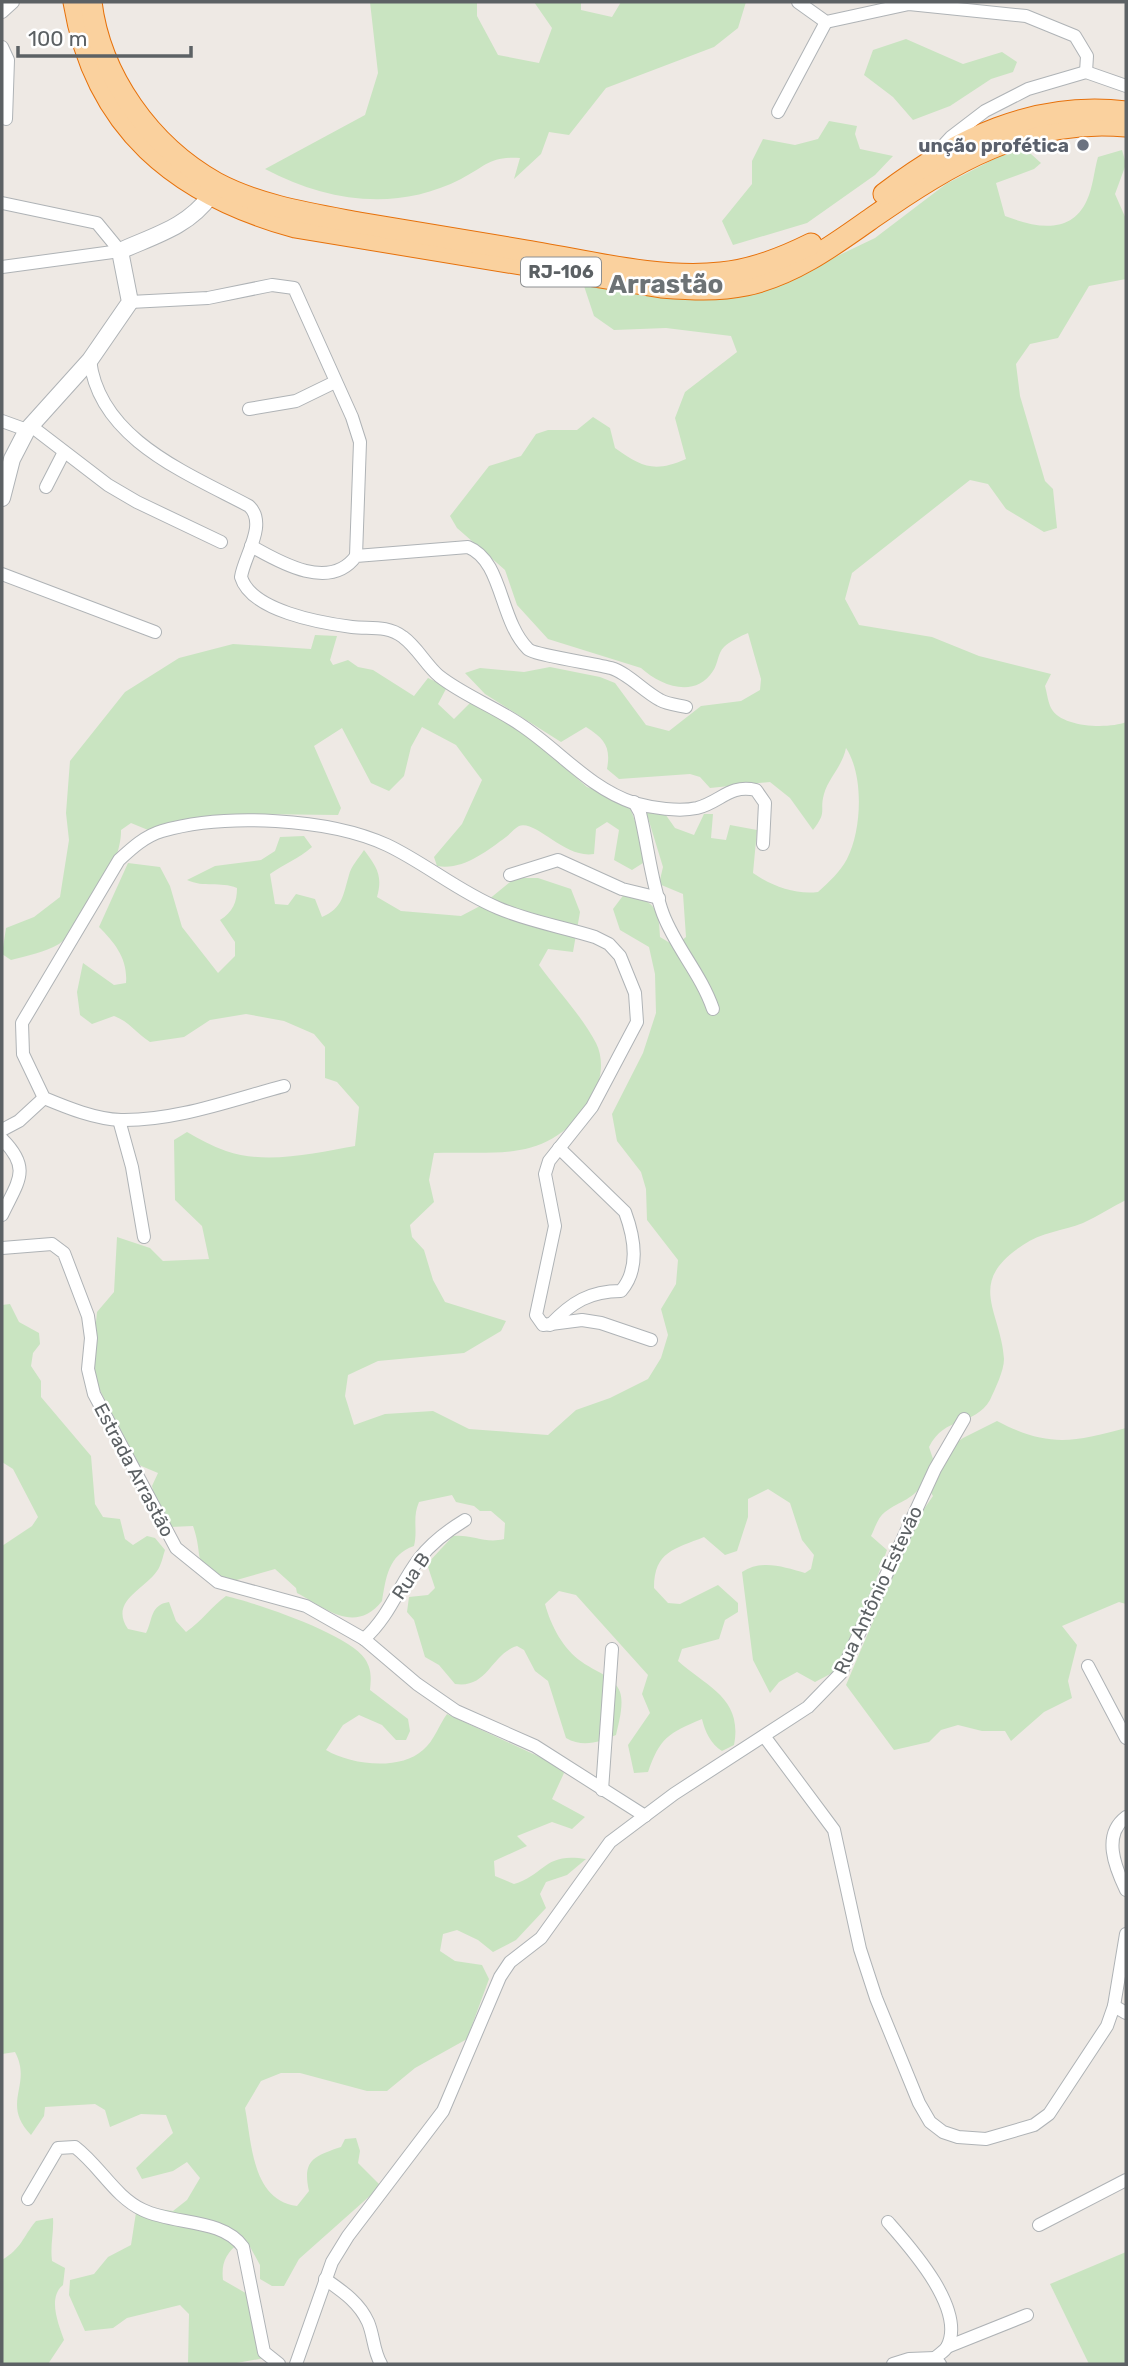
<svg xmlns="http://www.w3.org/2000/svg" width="1128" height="2366" viewBox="0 0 1128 2366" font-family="Rubik,sans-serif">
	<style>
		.green { fill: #c9e4c1 }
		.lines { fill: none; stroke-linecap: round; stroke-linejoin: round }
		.minor-casing { stroke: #afb3b6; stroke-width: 14 }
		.tertiary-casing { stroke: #afb3b6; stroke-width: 18 }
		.trunk-casing { stroke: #e6710b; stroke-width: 23 }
		.minor { stroke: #fff; stroke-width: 12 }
		.tertiary { stroke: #fff; stroke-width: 16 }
		.trunk { stroke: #fad19e; stroke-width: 21 }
		.worship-dot { fill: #6b7280; stroke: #fff; stroke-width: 2.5 }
		.labels { text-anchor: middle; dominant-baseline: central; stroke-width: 5; stroke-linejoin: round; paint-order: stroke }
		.shield { fill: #fff; stroke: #8d9092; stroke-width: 2 }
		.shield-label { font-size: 18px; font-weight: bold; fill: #5c6164 }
		.worship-label { font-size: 19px; font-weight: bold; fill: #5b616d; stroke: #fff; text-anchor: end }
		.street-label { font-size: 19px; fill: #5c6164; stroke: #fff }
		.district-label { font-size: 26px; font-weight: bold; fill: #6d7376; stroke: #fff }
	</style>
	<rect width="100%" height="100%" fill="#eee9e4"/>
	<g class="green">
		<path d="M370,2H477V16L498,55L539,63L552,28L534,2H581V10L612,17L621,2H746L738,28L714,47L606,88L569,135L549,132L541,154L514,179L520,158C490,156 486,166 461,179C396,212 328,202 265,169L365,115L378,73Z"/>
		<path d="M906,39L963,64L1002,52L1017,62L1013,72L991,79L950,106L913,120L893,97L864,75L873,50Z"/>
		<path d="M829,121L857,126L855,134L860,149L893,156L875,175L807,223L733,245L722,221L752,184V161L763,139L795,145L818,139Z"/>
		<path d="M1021,145L1041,163L1034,169L996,183L1005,216C1034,227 1071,236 1087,200C1093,187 1094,171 1098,157L1122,150L1126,164L1115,194L1126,219V279L1089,286L1058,338L1030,344L1016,364L1020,396L1045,481L1053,489L1057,528L1044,532L1006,509L988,484L970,480L852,573L845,599L859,625L932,637L979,656L1051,674L1045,686C1047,693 1048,702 1051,708C1061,728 1109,729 1126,722V1200C1112,1207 1098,1216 1083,1223C1063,1231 1041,1232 1023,1245C965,1283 1001,1310 1004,1359C1004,1371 995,1389 990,1400C974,1427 945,1415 929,1447L933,1459L963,1438L997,1421C1048,1448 1074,1442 1126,1428V1604L1119,1602L1062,1626L1077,1645L1068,1681L1072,1698L1044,1712L1011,1741L1005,1731H982L958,1725L941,1730L929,1742L894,1750L846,1685L915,1522L933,1496L924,1481C914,1500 901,1500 885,1512C878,1517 875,1528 871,1536L887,1550L868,1602L834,1672L815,1682L797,1672L779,1682L770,1693L753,1660L742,1572C762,1559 784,1567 805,1573L811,1569L814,1555L802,1540L790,1503L768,1489L748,1499V1517L737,1551L725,1555L704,1537C675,1549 654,1551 654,1588L668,1603L680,1604L718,1585L738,1603V1612L725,1620L719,1639L682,1649L678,1661C707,1687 743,1698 734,1745L722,1751C711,1744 705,1732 702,1719C668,1733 660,1738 648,1772L634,1773L628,1745L650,1713L642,1694L648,1675L576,1595L559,1591L545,1604C551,1626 563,1649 582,1662C594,1671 615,1677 620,1692C624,1704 619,1722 616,1735C600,1742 583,1748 566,1738L548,1681L535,1671L524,1650L517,1646C491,1654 488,1689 455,1684L439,1665L425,1657L414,1620L407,1612L409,1597L428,1595L435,1588L427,1564L453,1536C472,1534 485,1544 504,1539L505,1523L491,1511H480L474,1506L456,1502L452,1495L419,1502C412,1518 418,1530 414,1546C388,1555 386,1578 382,1601C355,1635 325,1608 297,1593L296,1588L275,1569L226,1583C189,1561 205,1560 193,1526L170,1527L156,1504L152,1486L158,1473L139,1465L91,1373L97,1312L114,1292L117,1237L150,1248L163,1261L209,1259L202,1226L175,1200L174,1140L187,1132C199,1139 212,1146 226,1151C266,1165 315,1153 355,1146L359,1107L337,1082L325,1078V1047L314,1034L284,1021L246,1014L210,1020L184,1037L150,1042C136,1033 130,1022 114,1016L92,1024L80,1015L77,992L83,963L114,985L126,983C128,959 115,943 99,927L128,863L160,867L170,886L182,927L218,973L235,956V942L220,920C233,912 237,902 237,888C220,881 204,888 187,880L215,866L261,860L275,851L280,837L304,836L312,847C298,859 284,864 270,874L275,904L288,905L296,894L315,899L322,917C343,908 343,895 349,875C351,866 359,858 364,850C377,867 383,876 377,897L401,911L461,916L482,905L515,878H538L571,889L580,912L573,952L548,949L539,965C557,990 582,1016 596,1043C605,1061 601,1083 591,1099C550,1164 501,1151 434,1153L429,1180L434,1202L410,1225L412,1237L424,1250L433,1280L445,1302L506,1321L501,1331L464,1353L378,1361L348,1375L345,1396L354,1425L385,1414L433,1411L469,1429L548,1435L576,1410L610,1398L648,1379L661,1358L668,1335L661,1309L676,1284L678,1260L647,1220L646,1189L641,1172L617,1141L612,1114L643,1053L656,1013L655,974L649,947L620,930L613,909L625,893C654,902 659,906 660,937L675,946L686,937L683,894L659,884L663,867L645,808L663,811L675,828L694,835L704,814H713L711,838L726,840L730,825L757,830L753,873C771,886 796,895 818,892C829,882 840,872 847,859C862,830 864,775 846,748C842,767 829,777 824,794C819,812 828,811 813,830L790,798L770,782L710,788L700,777L690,774L619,779L607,769C611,747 605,739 586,727L561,742L485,694L465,673L480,668L524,672L550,667L600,677L615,683L646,725L669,731L701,706L741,701L760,690L761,679L748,633C741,636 730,641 724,647C718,652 718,664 713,671C695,699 661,686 641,668L548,639L517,605L505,570L457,528L450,516L489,466L521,456L536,434L548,430H577L593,417L610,428L615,448C642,467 654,473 686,459L675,418L685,392L737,352L731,336L666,328L614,330L594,316L584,286L728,295L806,271L875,238L946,184Z"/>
		<path d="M315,635L337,636L330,660L333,665L348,660L358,667L373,670L414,696L428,678L447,687L438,704L454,719L473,700L527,735L587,787L628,802L644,846L643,863L632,870L614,860L619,830L607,822L596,829L594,854C564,859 537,820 519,826C515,828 510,834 506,837C487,851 462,871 437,866L434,857L462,824L482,780L456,745L422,727L411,747L404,776L389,791L371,783L342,728L314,746L341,808L338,815L243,814L148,830L131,823L121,830C122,862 86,927 59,944C46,952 26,956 11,960L2,954L6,928L34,917L60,897L69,840L66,813L70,761L125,692L179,658L233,644L311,649Z"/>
		<path d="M10,1304L19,1322L39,1333L40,1344L33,1353L31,1366L41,1381V1397L91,1456L95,1504L103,1517L120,1519L125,1539L133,1545L147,1536L155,1538L165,1550C163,1556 161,1566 157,1571C144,1590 109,1601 128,1629L146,1633C153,1619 150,1605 169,1602L176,1621L186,1632C202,1621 211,1607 226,1596C256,1603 349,1634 365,1659C372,1670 371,1678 370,1690L408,1719L410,1731L406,1740H396L382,1725L359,1715L343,1725L326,1750C351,1765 400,1771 423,1750C434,1741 439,1725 447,1714L557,1765L564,1773L552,1799L585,1817L572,1829L552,1822L517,1836L527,1846L494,1861L495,1876L514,1884C546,1874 544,1852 586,1859L567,1875L546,1882L540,1894L546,1908L516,1940L493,1952L478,1940L457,1930L443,1934L440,1951L455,1961L482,1965L489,1979L467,2039L415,2068L387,2091H367L300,2073H281L261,2081L245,2108C252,2144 252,2200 297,2206L309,2191C302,2160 314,2156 341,2147L345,2139L356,2138L360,2151L358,2163L381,2186L299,2259L284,2286H272L260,2279V2265L249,2245L239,2243C226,2253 221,2263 223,2280L256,2299L265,2358L231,2364H188L189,2314L180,2305L127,2318L113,2328L85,2331L69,2295L70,2280L94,2274L108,2257L131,2245L137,2206L173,2211L187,2200L200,2178L187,2162L173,2171L142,2179L136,2168L173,2133L166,2115L141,2114L110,2127L105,2110L95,2104L45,2107L44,2116L31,2135C0,2102 33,2086 15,2052L2,2054V1546L32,1526L38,1517L13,1469L2,1462V1305Z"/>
		<path d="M53,2218C54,2233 50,2245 52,2261L65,2268L63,2285C47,2298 59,2325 64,2340L48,2364H2V2260C22,2248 22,2238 36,2221Z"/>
		<path d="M1126,2252V2364H1089L1050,2284Z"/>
	</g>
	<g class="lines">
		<g class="minor-casing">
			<g id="minor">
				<path d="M798,2L826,22L909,4L1026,16L1075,36L1087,56L1086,72"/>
				<path d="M2,12L13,2"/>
				<path d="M2,47L8,60L6,119"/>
				<path d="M778,112L826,22"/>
				<path d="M938,151L951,137L985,111L1028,89L1086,72L1126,86"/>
				<path d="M2,203L97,223L120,251L2,267"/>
				<path d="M130,302L208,298L272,285L294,288L352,417L360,442L356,556"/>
				<path d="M90,360C99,439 187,473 249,506C268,524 244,556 241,577C251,611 321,623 352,627C370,629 387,625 403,637C417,647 426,665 439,676C463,695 495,707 521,725C560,751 589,788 634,803C652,808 679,812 697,808C721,802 729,784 756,790L765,803L763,844"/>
				<path d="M249,409L296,401L335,382"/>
				<path d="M2,421L27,430"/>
				<path d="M31,426L108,485L137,502L221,542"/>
				<path d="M46,487L64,452"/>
				<path d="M251,546C279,562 330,592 356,556L468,547C503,561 499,620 528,649C534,655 597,664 611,668C628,673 643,691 660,700C667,704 677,705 686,707"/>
				<path d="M2,574L155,632"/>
				<path d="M634,802L640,813C648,846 651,882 663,914C676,948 701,974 713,1009"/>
				<path d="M510,875L558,860L622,889L659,898"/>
				<path d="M284,1086C231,1100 176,1121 121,1120C95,1119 68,1108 44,1098L23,1054L22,1023L119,860C132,848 145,836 162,831C225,813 328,818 387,845C425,863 459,892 498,908C528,921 563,927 595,937L609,944L620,956L635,993L637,1022L592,1107L549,1161L545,1174L555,1226L536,1315L543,1325L582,1320L601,1323L651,1340"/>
				<path d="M119,1120L132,1167L144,1237"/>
				<path d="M2,1130L19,1121L44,1098"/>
				<path d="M2,1139C32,1169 18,1181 2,1215"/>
				<path d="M2,1248L52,1244L64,1253L88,1316L91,1338L88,1369L94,1394L176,1548L218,1582L306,1606L364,1639L417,1684L456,1711L535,1746L645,1816"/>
				<path d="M550,1325C572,1302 590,1291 621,1291C640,1269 635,1239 625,1212L559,1148"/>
				<path d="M364,1639C390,1616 399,1585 419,1559C432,1542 447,1531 465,1520"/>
				<path d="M1088,1666L1126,1738"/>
				<path d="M764,1736L834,1830L860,1949L876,1998L919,2103L930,2122L943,2132L958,2137L986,2139L1034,2125L1049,2114L1107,2026L1114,2006L1126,1934"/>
				<path d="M602,1790L612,1649"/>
				<path d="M1126,1817C1102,1835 1115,1867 1126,1890"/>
				<path d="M1114,2006L1126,2013"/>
				<path d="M28,2199L58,2148L75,2147C100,2166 115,2197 143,2210C174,2225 222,2218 243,2247L264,2352L279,2364"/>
				<path d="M888,2222C910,2247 967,2310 947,2347C945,2351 938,2355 935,2358"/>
				<path d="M1039,2225L1126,2180"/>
				<path d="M325,2279C342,2291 359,2302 368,2322C374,2336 373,2350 381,2364"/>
				<path d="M947,2347L1027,2315"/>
				<path d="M296,2364L332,2262L348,2236L443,2111L500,1977L510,1962L541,1938L610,1842L674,1794L808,1707L841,1673L935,1469L964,1419"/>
				<path d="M893,2364L909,2359L935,2358L940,2364"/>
			</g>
		</g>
		<g class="tertiary-casing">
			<path id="tertiary" d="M2,498L12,459L27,430L90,360L130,302L120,251C153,236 188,227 210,196"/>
		</g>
		<g class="trunk-casing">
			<g id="trunk">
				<path d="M74,2C95,128 176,194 295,227L661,287C689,289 718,291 746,285C793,275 834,245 872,218C951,163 1027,117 1126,126"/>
				<path d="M91,2C100,76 150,146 216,183C259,206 311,214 359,223C413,232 467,241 521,250C585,260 656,280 721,273C752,270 783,258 811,244"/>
				<path d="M884,194C956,139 1034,101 1126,112"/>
			</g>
		</g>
		<use href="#minor" class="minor"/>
		<use href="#tertiary" class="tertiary"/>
		<use href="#trunk" class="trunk"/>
	</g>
	<circle class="worship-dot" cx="1083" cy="145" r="7"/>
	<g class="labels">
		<rect class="shield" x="521" y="257.5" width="80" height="29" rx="5"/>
		<g class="shield-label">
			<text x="561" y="272">RJ-106</text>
		</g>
		<g class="worship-label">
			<text x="1069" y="145">unção profética</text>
		</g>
		<g class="street-label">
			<text transform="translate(134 1470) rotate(62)">Estrada Arrastão</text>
			<text transform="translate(411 1576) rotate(-56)">Rua B</text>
			<text transform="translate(878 1590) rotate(-65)">Rua Antônio Estevão</text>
		</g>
		<g class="district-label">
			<text x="666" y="284">Arrastão</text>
		</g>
	</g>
	<rect width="1128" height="2366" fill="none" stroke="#5c6164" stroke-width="7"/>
	<path d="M18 46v10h173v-10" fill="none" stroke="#5c6164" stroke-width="3.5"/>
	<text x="28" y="46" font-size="21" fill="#5c6164" stroke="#ffffff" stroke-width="5" paint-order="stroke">100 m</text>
</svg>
